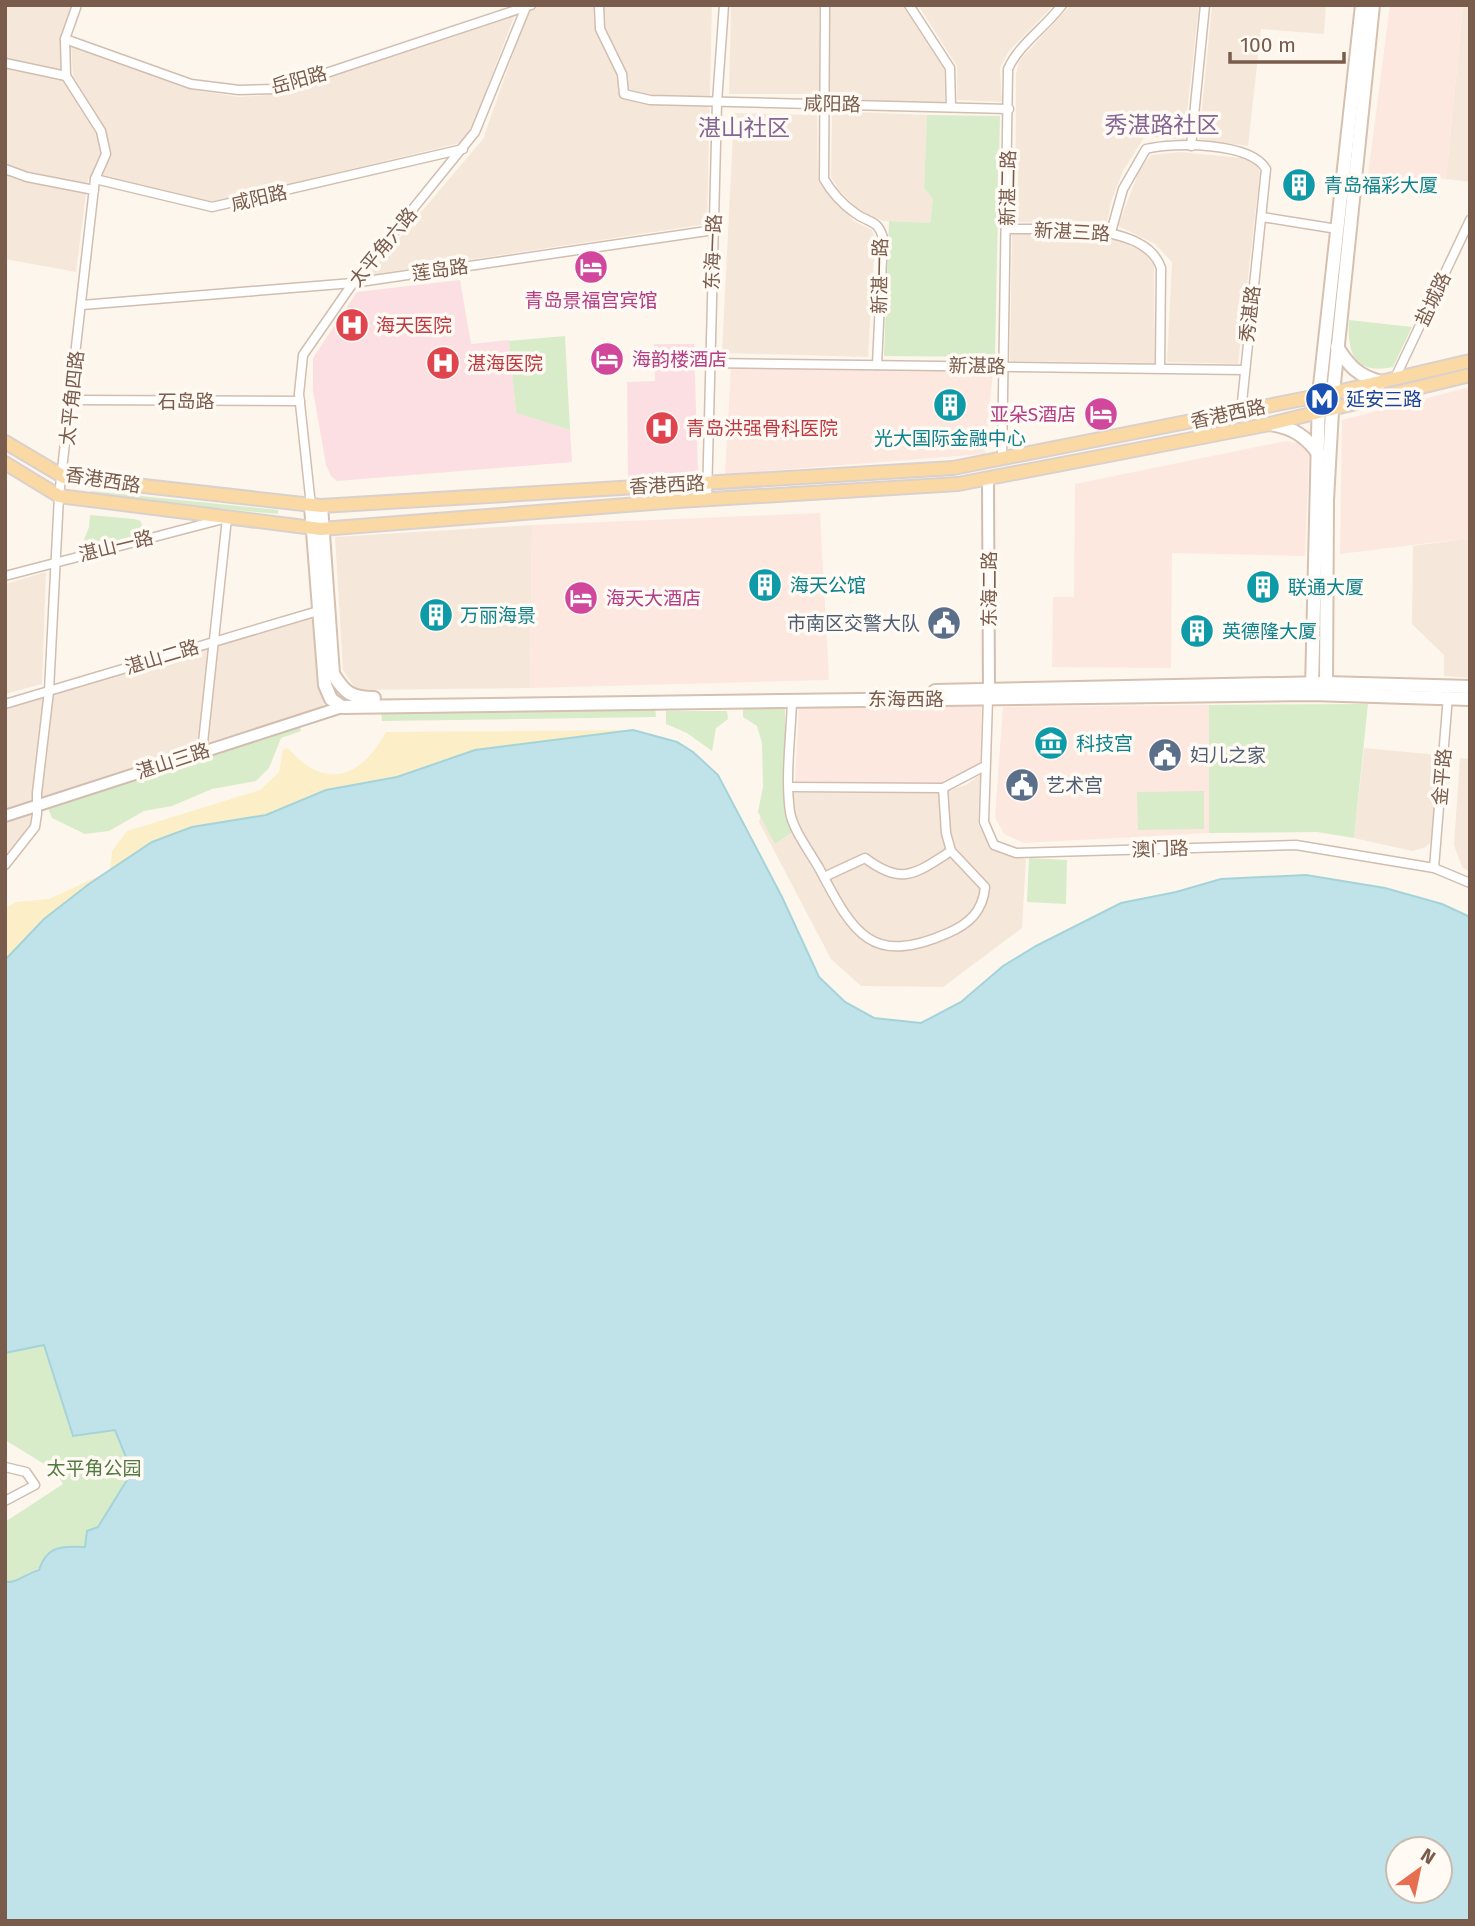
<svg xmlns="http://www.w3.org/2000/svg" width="1475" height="1926" viewBox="0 0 1475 1926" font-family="'Fira Sans','Noto Sans SC',sans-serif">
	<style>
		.residential { fill: #f5e8da }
		.commercial { fill: #fde8e0 }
		.medical { fill: #fbdfe3 }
		.green { fill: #d8ecc9 }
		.sand { fill: #fcefc7 }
		.water { fill: #bfe3e8; stroke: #a5d3da; stroke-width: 2; fill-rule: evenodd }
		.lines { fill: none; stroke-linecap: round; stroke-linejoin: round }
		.minor-casing { stroke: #d1beb0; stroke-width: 11 }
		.tertiary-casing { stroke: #d1beb0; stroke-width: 14 }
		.secondary-casing { stroke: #d6c0b0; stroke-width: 16 }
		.primary-casing { stroke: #dad1cd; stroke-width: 16 }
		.minor { stroke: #fff; stroke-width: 8 }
		.tertiary { stroke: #fff; stroke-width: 10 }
		.secondary { stroke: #fff; stroke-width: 12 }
		.primary { stroke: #fbd9a5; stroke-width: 12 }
		.labels { text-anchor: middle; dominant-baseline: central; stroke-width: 7; stroke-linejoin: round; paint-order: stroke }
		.street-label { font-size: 19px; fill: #7a5c4d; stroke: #fffaf3 }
		.culture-label { font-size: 19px; fill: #0d838f; stroke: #fffaf3; text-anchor: start }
		.hotel-label { font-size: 19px; fill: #b23c85; stroke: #fffaf3; text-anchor: start }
		.health-label { font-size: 19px; fill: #be3a42; stroke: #fffaf3; text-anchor: start }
		.transit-label { font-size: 19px; fill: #164399; stroke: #fffaf3; text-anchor: start }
		.service-label { font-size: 19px; fill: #4e5e75; stroke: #fffaf3; text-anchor: start }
		.park-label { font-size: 19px; fill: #537a41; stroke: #fffaf3 }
		.quarter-label { font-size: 23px; fill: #846695; stroke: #fffaf3 }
	</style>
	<rect width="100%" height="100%" fill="#fdf6ec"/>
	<g class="residential">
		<path d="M5,5H77L65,39L66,76L101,131L106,154L95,179L88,178L76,272L5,259Z"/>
		<path d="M712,5L707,224L368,275L483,139L530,6Z"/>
		<path d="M731,5H819V94H729Z"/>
		<path d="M830,5H902L944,69L945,102L830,101Z"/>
		<path d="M918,5H1054L1009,51L1000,68L1002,102L957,100V66Z"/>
		<path d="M1071,5H1199L1184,140L1145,136L1123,171L1111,202L1107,224L1015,222L1016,74L1019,61Z"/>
		<path d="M1212,5H1326L1324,34L1261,29L1248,146L1199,139Z"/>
		<path d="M1463,5H1470V182L1446,179Z"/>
		<path d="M517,9L473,125L460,143L213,202L101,176L111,152L104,126L73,76L71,45L194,90L240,97L281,94Z"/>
		<path d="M832,111L927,115L924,188L933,199L930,223L883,221L860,211L839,190L831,177Z"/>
		<path d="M734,113L817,115L818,181L854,221L872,230L875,239L868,357L722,353Z"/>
		<path d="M1180,152L1243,158L1255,164L1260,172L1238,364L1167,362L1172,262L1155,244L1118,226L1139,171L1151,155Z"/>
		<path d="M1012,233L1109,236L1143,252L1154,265L1155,363L1010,361Z"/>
		<path d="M532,525L530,688L356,690L343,670L335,537Z"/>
		<path d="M1470,538V678L1444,676V655L1412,624L1413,546Z"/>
		<path d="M46,572L42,684L5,694V584Z"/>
		<path d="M315,615L324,707L5,816V704Z"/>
		<path d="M1364,748L1439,755L1431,842L1424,848L1412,851L1354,838Z"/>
		<path d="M1460,758L1470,759V872L1462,867L1454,845Z"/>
		<path d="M980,775L978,824L993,850L1026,859L1022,928L943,987L861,986L831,959L759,822L767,793H939L966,785Z"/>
		<path d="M32,809L30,827L5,859V819Z"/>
	</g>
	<g class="commercial">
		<path d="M1390,5H1463L1446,179L1368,175Z"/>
		<path d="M731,366L993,372L985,454L725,474Z"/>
		<path d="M1470,387V538L1340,554L1342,420Z"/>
		<path d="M1286,441L1299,443L1309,455L1305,556L1172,553L1171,668L1052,667L1053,597H1074L1075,484Z"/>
		<path d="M820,513L829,680L530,688L532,525Z"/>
		<path d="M1209,705V833L1024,843L1004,834L995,817L1003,707Z"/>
		<path d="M982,706L980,764L959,777L943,783L795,782L799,707Z"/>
	</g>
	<g class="medical">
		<path d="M460,280L471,344L509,340L516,413L570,430L572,462L337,481L331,476L326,465L313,390V358L357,292Z"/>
		<path d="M654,344H694L698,474L628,479L627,382L655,381Z"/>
	</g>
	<g class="green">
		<path d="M927,115L1000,116L995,357L884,356L889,221L930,223L933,199L924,188Z"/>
		<path d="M1349,320L1412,327L1393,367C1354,375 1347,353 1349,320Z"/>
		<path d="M565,336L570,430L516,413L509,341Z"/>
		<path d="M91,491L278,510V514L91,496Z"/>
		<path d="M90,515L134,519L141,521L142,527L136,535L79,553L89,527Z"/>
		<path d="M1368,704L1354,838L1317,832L1209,833V705Z"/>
		<path d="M655,707L656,717L382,721L381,711Z"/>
		<path d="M785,707V809L795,830L775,844L758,812L763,787L762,743L757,726L743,717V708Z"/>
		<path d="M666,711H727L728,719L716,728L712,751L687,733L666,724Z"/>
		<path d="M299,724L301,731L281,738L269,768L256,781L212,789L172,806L144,811L109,831L85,834L52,818L48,808Z"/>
		<path d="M1204,791V829L1138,830L1137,792Z"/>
		<path d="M1029,858L1067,860L1066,904L1027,902Z"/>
		<path d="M44,1345L72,1436L116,1430L132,1472L85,1547L28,1573L15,1582H5V1522L63,1484L54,1470L5,1440V1353Z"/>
	</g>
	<path class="sand" d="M633,730L475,750L397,777L326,790L266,815L192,827L152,842L89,884L5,960V908L16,902L49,899L110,871L112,851L127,831L260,790L279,772L283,750L288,748C325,791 361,778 386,732Z"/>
	<path class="water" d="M633,730L677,742L693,752L718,775L782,897L819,977L845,1002L874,1018L921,1023L961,1002L1003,966L1036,946L1121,903L1176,892L1221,879L1306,875L1385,888L1442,904L1470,917V1921H5V1582C19,1583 26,1573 39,1570C47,1545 63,1546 85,1547L87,1531L98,1527L132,1472L115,1430L73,1436L44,1345L5,1353V960L44,919L89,884L152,842L192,827L266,815L326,790L397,777L475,750ZM1398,1849H1440V1891H1398Z"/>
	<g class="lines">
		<g class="minor-casing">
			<g id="minor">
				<path d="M599,5L600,29L622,74L624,94L650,100L1009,109"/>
				<path d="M825,5L824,179C832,193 841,203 855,213C868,223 878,219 883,238L877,365"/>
				<path d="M909,5L950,68L951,107"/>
				<path d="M65,39L191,84L239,90L278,89L531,5"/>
				<path d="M5,63L66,76"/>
				<path d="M1191,146L1205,5"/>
				<path d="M5,169L27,177L94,190"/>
				<path d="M95,179L212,207L463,149"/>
				<path d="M1262,217L1337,229"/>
				<path d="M1007,229C1048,230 1145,220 1161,268L1160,368"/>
				<path d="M1111,232L1123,189L1146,149C1174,142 1250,142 1266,169L1241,412"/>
				<path d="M82,305L353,283L714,230"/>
				<path d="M710,363L1244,370"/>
				<path d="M1395,378L1470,220"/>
				<path d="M72,400L300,401"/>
				<path d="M1002,460L1008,69C1019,44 1045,28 1062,5"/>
				<path d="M707,499L717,102L724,5"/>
				<path d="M311,506L299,394L303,355L353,283L475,132L526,7"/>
				<path d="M5,576L227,518L202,752"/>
				<path d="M988,699L984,822L994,845L1016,853L1296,845L1434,868L1470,883"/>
				<path d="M792,700C791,736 785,776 790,812C793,830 810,852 819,868C852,930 869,968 948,933C969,924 983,911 985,887L951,851L946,833L943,788"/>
				<path d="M5,704L318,611"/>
				<path d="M789,787L943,788L985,766"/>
				<path d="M5,865L35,827L37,814V793L49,691L59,496L95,179L106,154L101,131L66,76L65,39L77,5"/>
				<path d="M1434,868L1448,696"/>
				<path d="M824,877L865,858C902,886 915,874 951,851"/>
				<path d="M5,1467L26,1472L35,1485L5,1501"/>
			</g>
		</g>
		<g class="tertiary-casing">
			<g id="tertiary">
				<path d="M988,479L989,697"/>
				<path d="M5,816L342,707"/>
			</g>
		</g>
		<g class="secondary-casing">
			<g id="secondary">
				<path d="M1337,347C1349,366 1358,376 1381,382"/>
				<path d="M1270,424C1294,428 1307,437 1320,456"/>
				<path d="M311,506L325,685L331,699L342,707L1312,694L1470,699"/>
				<path d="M321,506L333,674C345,693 351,698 374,698"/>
				<path d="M1312,688L1319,395L1362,5"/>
				<path d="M1326,689L1327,500L1333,393L1373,5"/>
				<path d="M935,691L1326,683L1470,687"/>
			</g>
		</g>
		<g class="primary-casing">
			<g id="primary">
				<path d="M5,442L64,477L321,506L953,468L1333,393L1470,361"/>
				<path d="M5,463L59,496L321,529L678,501L958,484L1270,424L1470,375"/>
			</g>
		</g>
		<use href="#minor" class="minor"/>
		<use href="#tertiary" class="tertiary"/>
		<use href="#secondary" class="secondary"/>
		<use href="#primary" class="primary"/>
	</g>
	<defs>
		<g id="building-disc" transform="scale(1.75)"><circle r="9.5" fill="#0f9aa8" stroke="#fffaf3"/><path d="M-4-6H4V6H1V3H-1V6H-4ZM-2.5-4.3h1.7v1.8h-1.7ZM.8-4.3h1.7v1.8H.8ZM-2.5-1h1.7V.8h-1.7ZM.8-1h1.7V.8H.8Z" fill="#fff"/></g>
		<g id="hotel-disc" transform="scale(1.75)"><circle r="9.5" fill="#d1479c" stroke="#fffaf3"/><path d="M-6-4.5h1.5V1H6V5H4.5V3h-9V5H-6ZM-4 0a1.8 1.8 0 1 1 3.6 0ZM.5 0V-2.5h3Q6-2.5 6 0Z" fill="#fff"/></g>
		<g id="hospital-disc" transform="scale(1.75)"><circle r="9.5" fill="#e0444e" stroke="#fffaf3"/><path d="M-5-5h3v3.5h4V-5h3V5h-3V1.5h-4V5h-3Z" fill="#fff"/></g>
		<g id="metro-disc" transform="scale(1.75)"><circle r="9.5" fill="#1a4fb4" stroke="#fffaf3"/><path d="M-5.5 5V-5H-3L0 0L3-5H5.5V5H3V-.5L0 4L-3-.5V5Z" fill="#fff"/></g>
		<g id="civic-disc" transform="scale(1.75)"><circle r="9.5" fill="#5c6f8a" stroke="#fffaf3"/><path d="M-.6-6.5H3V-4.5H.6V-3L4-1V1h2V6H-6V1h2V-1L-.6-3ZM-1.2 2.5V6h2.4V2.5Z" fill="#fff"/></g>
		<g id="museum-disc" transform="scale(1.75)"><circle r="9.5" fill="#0f9aa8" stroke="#fffaf3"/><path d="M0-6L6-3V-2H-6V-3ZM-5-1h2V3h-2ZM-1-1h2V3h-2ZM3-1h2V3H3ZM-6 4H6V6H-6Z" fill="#fff"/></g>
	</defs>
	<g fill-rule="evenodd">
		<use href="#building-disc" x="1299" y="185"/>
		<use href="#hotel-disc" x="591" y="267"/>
		<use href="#hospital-disc" x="352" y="325"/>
		<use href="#hotel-disc" x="607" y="359"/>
		<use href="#hospital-disc" x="443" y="363"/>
		<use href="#metro-disc" x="1322" y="399"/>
		<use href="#building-disc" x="950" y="405"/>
		<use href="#hotel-disc" x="1101" y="414"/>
		<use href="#hospital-disc" x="662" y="428"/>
		<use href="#building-disc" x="765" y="585"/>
		<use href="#building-disc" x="1263" y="587"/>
		<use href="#hotel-disc" x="581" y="598"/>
		<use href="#building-disc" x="436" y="615"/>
		<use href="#civic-disc" x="944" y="623"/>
		<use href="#building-disc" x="1197" y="631"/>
		<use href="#museum-disc" x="1051" y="743"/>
		<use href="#civic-disc" x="1165" y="755"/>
		<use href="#civic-disc" x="1022" y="785"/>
	</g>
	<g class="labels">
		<g class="street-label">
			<text transform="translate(299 80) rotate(-15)">岳阳路</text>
			<text transform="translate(832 104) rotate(1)">咸阳路</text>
			<text transform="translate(1008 188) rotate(-89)">新湛二路</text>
			<text transform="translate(259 198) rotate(-13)">咸阳路</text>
			<text transform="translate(1072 232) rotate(3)">新湛三路</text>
			<text transform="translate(383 247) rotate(-51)">太平角六路</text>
			<text transform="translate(713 252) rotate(-88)">东海一路</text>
			<text transform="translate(440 270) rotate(-8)">莲岛路</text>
			<text transform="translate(880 276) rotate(-89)">新湛一路</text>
			<text transform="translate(1433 299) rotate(-65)">盐城路</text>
			<text transform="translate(1250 314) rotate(-83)">秀湛路</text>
			<text transform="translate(977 366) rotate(1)">新湛路</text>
			<text transform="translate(72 398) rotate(-84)">太平角四路</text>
			<text x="186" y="401">石岛路</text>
			<text transform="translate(1228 414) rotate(-12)">香港西路</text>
			<text transform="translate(103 480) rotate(9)">香港西路</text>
			<text transform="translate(667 485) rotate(-3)">香港西路</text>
			<text transform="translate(116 546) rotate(-14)">湛山一路</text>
			<text transform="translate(989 589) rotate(-90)">东海二路</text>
			<text transform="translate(162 657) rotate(-17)">湛山二路</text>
			<text x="906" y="699">东海西路</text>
			<text transform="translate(173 761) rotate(-18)">湛山三路</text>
			<text transform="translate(1442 777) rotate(-85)">金平路</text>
			<text transform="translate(1160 849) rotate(-2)">澳门路</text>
		</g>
		<g class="culture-label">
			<text x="1324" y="185">青岛福彩大厦</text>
			<text x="950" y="438" text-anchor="middle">光大国际金融中心</text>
			<text x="790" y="585">海天公馆</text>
			<text x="1288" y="587">联通大厦</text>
			<text x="460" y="615">万丽海景</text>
			<text x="1222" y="631">英德隆大厦</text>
			<text x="1076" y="743">科技宫</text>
		</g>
		<g class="hotel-label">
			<text x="591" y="300" text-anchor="middle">青岛景福宫宾馆</text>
			<text x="632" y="359">海韵楼酒店</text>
			<text x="1076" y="414" text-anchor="end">亚朵S酒店</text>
			<text x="606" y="598">海天大酒店</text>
		</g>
		<g class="health-label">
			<text x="376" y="325">海天医院</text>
			<text x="467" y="363">湛海医院</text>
			<text x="686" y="428">青岛洪强骨科医院</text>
		</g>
		<g class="transit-label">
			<text x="1346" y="399">延安三路</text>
		</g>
		<g class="service-label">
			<text x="920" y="623" text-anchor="end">市南区交警大队</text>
			<text x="1190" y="755">妇儿之家</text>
			<text x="1046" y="785">艺术宫</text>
		</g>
		<g class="park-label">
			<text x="94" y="1468">太平角公园</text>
		</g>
		<g class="quarter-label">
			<text x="1162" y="125">秀湛路社区</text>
			<text x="744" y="128">湛山社区</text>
		</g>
	</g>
	<rect width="1475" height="1926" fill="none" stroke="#7a5c4d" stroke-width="14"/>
	<g transform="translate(1419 1870) rotate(33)"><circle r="33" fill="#fffaf3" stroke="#cabbb1" stroke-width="2"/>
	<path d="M0-5L12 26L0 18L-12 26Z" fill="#e76f51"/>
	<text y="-10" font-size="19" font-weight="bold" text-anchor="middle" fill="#7a5c4d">N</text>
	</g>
	<path d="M1230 52v10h114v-10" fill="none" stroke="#7a5c4d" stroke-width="3.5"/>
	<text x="1240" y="52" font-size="21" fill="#7a5c4d" stroke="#fffaf3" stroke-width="5" paint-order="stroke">100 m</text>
</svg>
